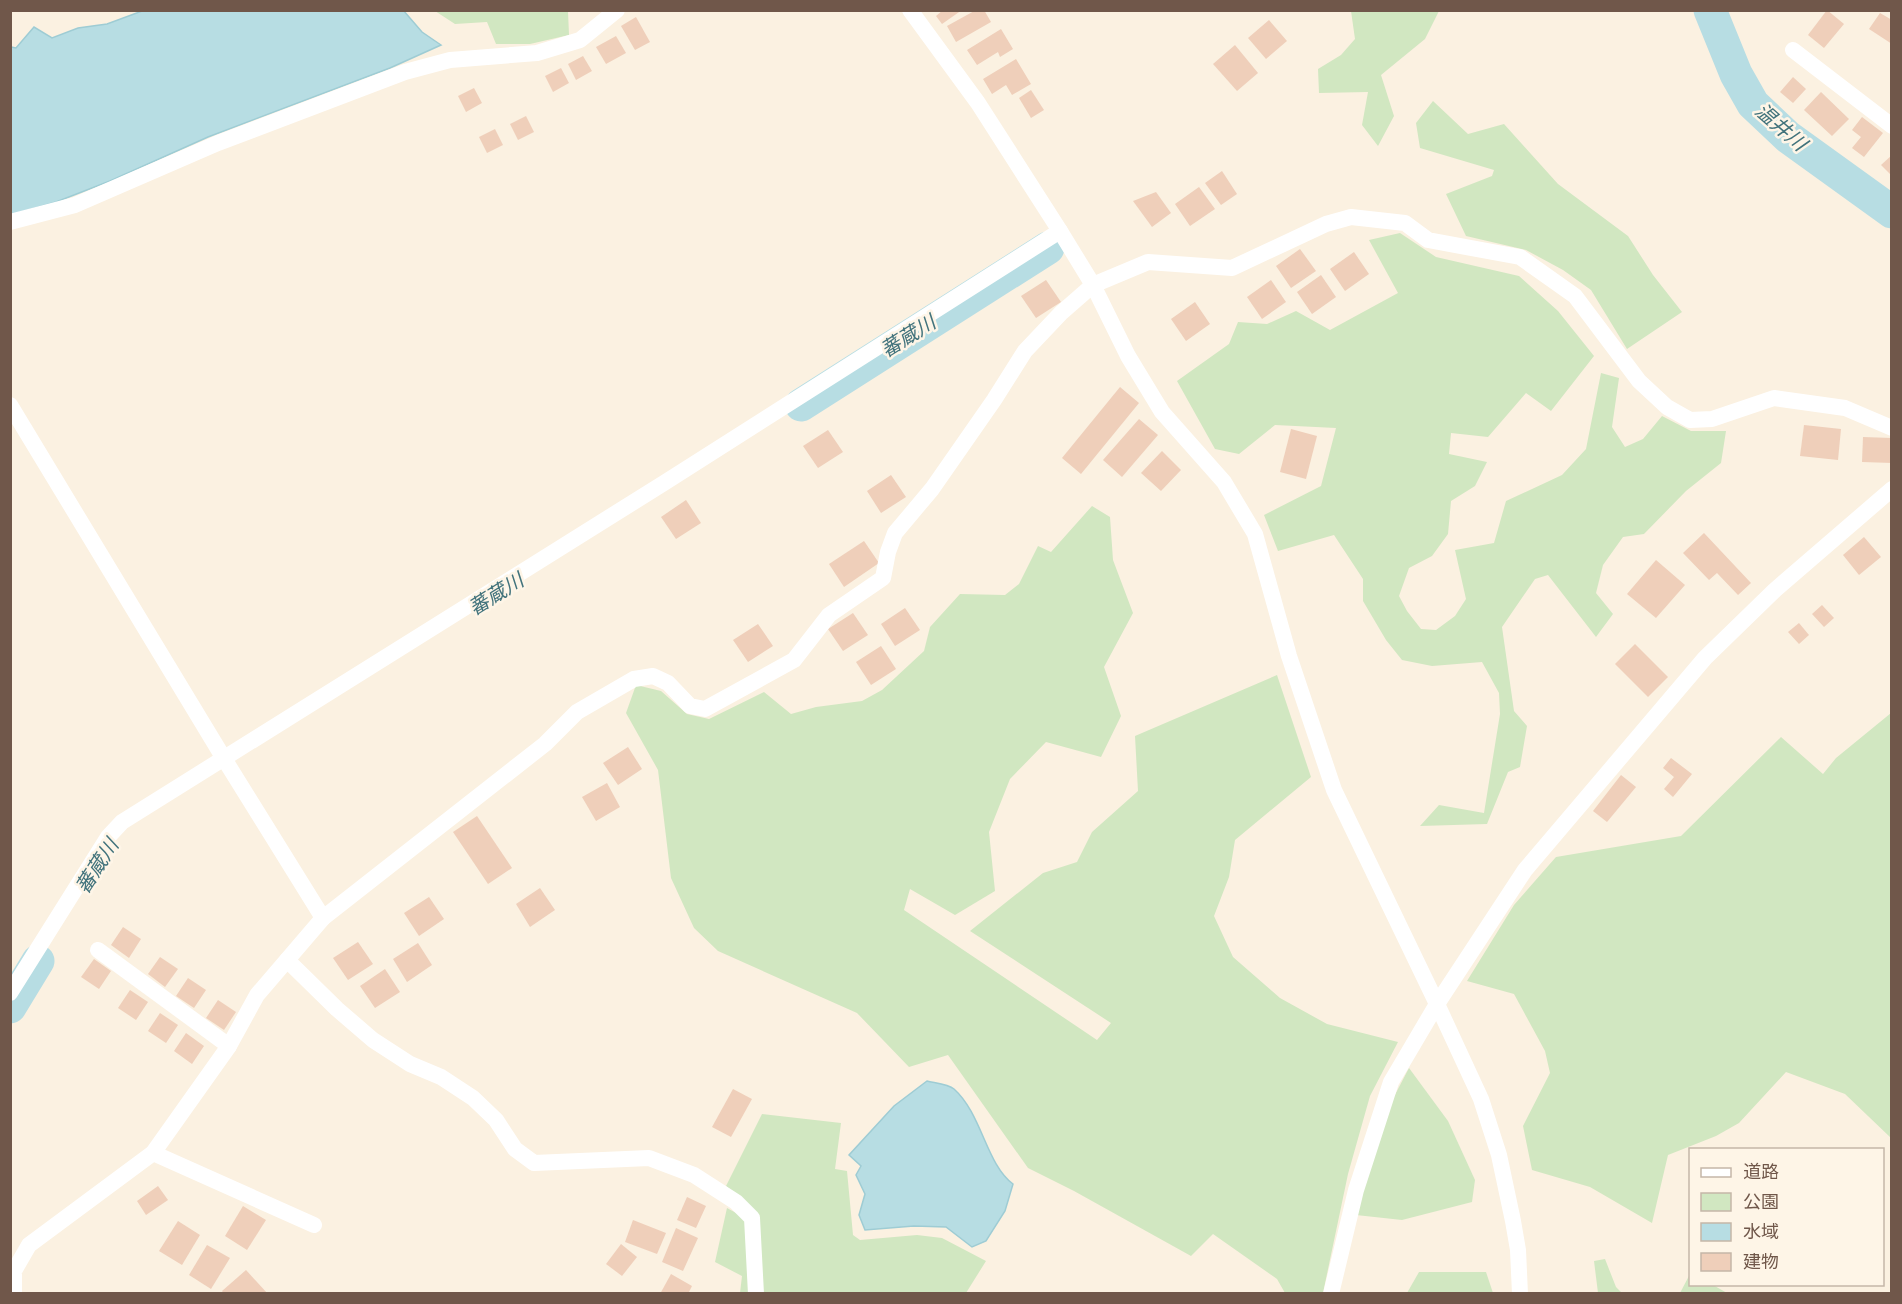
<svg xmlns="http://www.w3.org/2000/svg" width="1902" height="1304" viewBox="0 0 1902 1304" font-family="Figtree,'Noto Sans JP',sans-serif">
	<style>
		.green { fill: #d1e7c1 }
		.water { fill: #b7dde3; stroke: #9eccd4; stroke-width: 1.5 }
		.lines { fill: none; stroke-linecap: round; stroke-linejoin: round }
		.river { stroke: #b7dde3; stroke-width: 33 }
		.building { fill: #efcfba }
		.street { stroke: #fff; stroke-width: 16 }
		.labels { text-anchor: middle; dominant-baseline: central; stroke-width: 5; stroke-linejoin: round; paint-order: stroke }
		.water-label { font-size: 20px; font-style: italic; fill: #42737c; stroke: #fef5e7 }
	</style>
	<rect width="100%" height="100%" fill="#fbf1e1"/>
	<g class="green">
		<path d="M435,11H568L569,35L530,44H496L487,22L455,24Z"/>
		<path d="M1351,11H1439L1425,39L1381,75L1394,116L1378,146L1362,125L1368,92L1319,93L1318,69L1341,55L1355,39Z"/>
		<path d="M1433,101L1468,134L1504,124L1558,184L1628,236L1653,275L1682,312L1627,349L1591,290L1563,270L1526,250L1466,236L1446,194L1492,176L1494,170L1420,148L1416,123Z"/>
		<path d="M1400,233L1436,257L1519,276L1558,311L1594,356L1551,411L1526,393L1488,437L1451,433L1449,454L1487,462L1475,486L1451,501L1448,534L1432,556L1409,568L1399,596L1407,611L1421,629L1436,630L1455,616L1466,599L1455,550L1494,543L1506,501L1562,475L1586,449L1601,373L1619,378L1612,427L1625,447L1643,439L1662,416L1691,431H1726L1721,463L1686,491L1644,534L1623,537L1603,565L1596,593L1613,614L1596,637L1548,575L1535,579L1502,627L1514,711L1527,726L1520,767L1508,772L1487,824L1420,826L1439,805L1484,813L1500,714L1499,693L1482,662L1432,666L1402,660L1386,640L1363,601V579L1334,535L1278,551L1264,515L1321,486L1336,428L1275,425L1239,454L1215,449L1177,381L1229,344L1238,322L1267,324L1296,311L1330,330L1398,293L1369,240Z"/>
		<path d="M1092,506L1110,517L1113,560L1133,613L1104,667L1121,716L1101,757L1046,742L1010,779L989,832L995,891L955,915L910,889L904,910L1097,1040L1111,1023L970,931L1043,873L1077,862L1092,832L1138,791L1135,736L1277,675L1311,777L1235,840L1229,877L1214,916L1233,957L1280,998L1327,1024L1398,1042L1370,1096L1348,1174L1323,1293H1285L1277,1279L1213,1234L1191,1256L1074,1191L1028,1168L948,1055L909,1067L857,1013L718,951L694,928L671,878L658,770L626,713L636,685L661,691L687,714L709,719L764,692L791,714L816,707L862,701L882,690L924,651L930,627L960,594L1005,595L1019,584L1038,546L1051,552Z"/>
		<path d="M1891,713V1138L1845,1094L1786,1072L1739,1123L1716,1136L1668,1155L1652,1223L1590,1187L1532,1170L1523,1126L1550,1073L1545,1051L1514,994L1467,981L1514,905L1556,857L1681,836L1781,737L1823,774L1836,758Z"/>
		<path d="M1409,1068L1448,1121L1475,1180L1472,1202L1402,1220L1356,1215L1387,1110Z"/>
		<path d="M762,1114L841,1123L835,1169L847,1171L853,1235L860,1240L917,1235L942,1238L986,1261L966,1293H761L757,1214L726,1186Z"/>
		<path d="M727,1208L749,1220L752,1293H740L742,1276L715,1262Z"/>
		<path d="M1605,1259L1616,1287L1622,1293H1598L1594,1261Z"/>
		<path d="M1419,1272H1486L1493,1293H1407Z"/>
		<path d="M1690,1274V1284L1713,1285L1727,1293H1680Z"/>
	</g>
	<g class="water">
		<path d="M403,10L422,32L441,45L390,68L208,137L110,181L56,202L11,215V47L16,48L34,27L52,38L78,28L107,24L142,11Z"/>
		<path d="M927,1081C935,1083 948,1084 954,1089C982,1114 986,1164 1013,1184L1005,1211L986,1241L972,1247L946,1227L914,1226L865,1230L859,1215L865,1194L856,1175L861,1166L849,1155L894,1106Z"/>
	</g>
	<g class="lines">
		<g class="river">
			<path d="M1710,10L1736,74L1753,104L1788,137L1892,212"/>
			<path d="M801,405L1048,248"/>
			<path d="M10,1007L38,961"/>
		</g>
	</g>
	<g class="building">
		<path d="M943,10H962L942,24L936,16Z"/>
		<path d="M976,10H984L991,22L956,42L947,26Z"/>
		<path d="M1827,10L1844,24L1824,48L1808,35Z"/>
		<path d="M1880,13L1892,20V44L1869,29Z"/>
		<path d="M636,17L650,42L635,50L621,26Z"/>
		<path d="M1269,20L1287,41L1266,59L1248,38Z"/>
		<path d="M1001,29L1013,49L1000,57L998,52L977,65L967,50Z"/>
		<path d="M616,36L626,53L606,64L596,47Z"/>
		<path d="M1235,45L1258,73L1237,91L1213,64Z"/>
		<path d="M583,56L592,71L576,80L568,64Z"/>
		<path d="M1016,59L1031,84L1012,95L1006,85L992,94L983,79Z"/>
		<path d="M561,68L569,83L553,92L545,76Z"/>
		<path d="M1793,77L1806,89L1793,103L1780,92Z"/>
		<path d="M474,88L482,103L466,112L458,96Z"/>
		<path d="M1031,90L1044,110L1031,118L1019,98Z"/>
		<path d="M1821,92L1849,119L1832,136L1804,110Z"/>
		<path d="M526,116L534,132L518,140L510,124Z"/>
		<path d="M1862,117L1883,133L1864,157L1852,148L1861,137L1852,130Z"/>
		<path d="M495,129L503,145L487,153L479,137Z"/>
		<path d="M1892,155V176L1881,165Z"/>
		<path d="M1222,171L1237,194L1221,205L1205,183Z"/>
		<path d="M1199,187L1215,209L1190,226L1175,204Z"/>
		<path d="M1156,192L1171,213L1152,227L1133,201Z"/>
		<path d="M1300,249L1316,271L1291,288L1276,266Z"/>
		<path d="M1354,252L1369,274L1345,291L1330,269Z"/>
		<path d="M1321,275L1336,297L1312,314L1297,292Z"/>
		<path d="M1046,280L1061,302L1036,318L1021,296Z"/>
		<path d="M1271,280L1286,302L1262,319L1247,297Z"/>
		<path d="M1195,302L1210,324L1186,341L1171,319Z"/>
		<path d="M1120,387L1139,403L1081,474L1062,458Z"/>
		<path d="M1139,419L1158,435L1122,477L1103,460Z"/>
		<path d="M1804,425L1841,429L1838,460L1800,456Z"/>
		<path d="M1291,429L1317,436L1306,479L1280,472Z"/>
		<path d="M828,430L843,452L818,468L803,446Z"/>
		<path d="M1863,437L1892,438V463L1862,462Z"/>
		<path d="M1162,451L1181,470L1161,491L1141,473Z"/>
		<path d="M891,475L906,497L881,513L867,491Z"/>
		<path d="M686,500L701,523L676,539L661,517Z"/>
		<path d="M1704,533L1751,583L1738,595L1717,573L1709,580L1683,553Z"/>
		<path d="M1864,537L1881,557L1859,575L1843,555Z"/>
		<path d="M864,541L879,563L844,587L829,564Z"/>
		<path d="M1656,560L1685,585L1656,618L1627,594Z"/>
		<path d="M1822,605L1834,618L1824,627L1812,614Z"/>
		<path d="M905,608L920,630L895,646L881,624Z"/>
		<path d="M853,613L868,635L843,651L828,629Z"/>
		<path d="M1799,623L1809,635L1799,644L1788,632Z"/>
		<path d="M758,624L773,646L748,662L733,640Z"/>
		<path d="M1635,644L1668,677L1648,697L1615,664Z"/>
		<path d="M881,646L896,669L871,685L856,662Z"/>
		<path d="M628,747L642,769L618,785L603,763Z"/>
		<path d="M1671,758L1692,774L1673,797L1664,789L1674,777L1663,768Z"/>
		<path d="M1621,775L1636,787L1607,822L1593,811Z"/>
		<path d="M607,783L620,807L596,821L582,797Z"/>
		<path d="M477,816L512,868L488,884L453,832Z"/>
		<path d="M540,888L555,910L530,927L516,904Z"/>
		<path d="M429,897L444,919L419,936L404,913Z"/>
		<path d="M123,927L141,939L129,958L111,945Z"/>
		<path d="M358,942L373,964L348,980L333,958Z"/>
		<path d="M418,943L432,965L407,982L393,959Z"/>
		<path d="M160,957L178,969L165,987L148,974Z"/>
		<path d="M94,959L111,971L99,989L81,977Z"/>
		<path d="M385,969L400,992L375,1008L360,986Z"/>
		<path d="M188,978L206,990L194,1008L176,996Z"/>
		<path d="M130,990L148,1002L136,1020L118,1008Z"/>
		<path d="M218,1000L236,1012L224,1030L206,1018Z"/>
		<path d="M160,1013L178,1025L166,1043L148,1031Z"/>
		<path d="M186,1033L204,1046L192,1064L174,1051Z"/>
		<path d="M733,1089L752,1099L731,1137L712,1127Z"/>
		<path d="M158,1186L168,1200L146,1215L137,1201Z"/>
		<path d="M687,1197L706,1206L696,1228L677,1220Z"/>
		<path d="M243,1206L266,1220L247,1250L225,1236Z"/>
		<path d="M633,1220L666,1233L657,1254L625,1242Z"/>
		<path d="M178,1221L200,1235L182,1265L159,1251Z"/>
		<path d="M676,1228L698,1238L683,1271L662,1262Z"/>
		<path d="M621,1244L637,1257L622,1276L606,1264Z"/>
		<path d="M207,1245L230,1258L211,1289L189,1275Z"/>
		<path d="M246,1270L268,1294H224L222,1291Z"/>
		<path d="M671,1274L692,1286L688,1294H660Z"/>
	</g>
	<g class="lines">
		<g class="street">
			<path d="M910,10L978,103L1060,231L1093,285L1128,356L1162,412L1224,482L1255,534L1289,656L1334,790L1437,1004L1481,1099L1499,1155L1513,1221L1518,1250L1520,1294"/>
			<path d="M1793,50L1892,126"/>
			<path d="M10,222L75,205L218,143L405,72L450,60L537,53L580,40L617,10"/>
			<path d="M10,405L223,757L323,918"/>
			<path d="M98,950L229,1046"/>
			<path d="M287,960L337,1009L373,1040L410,1064L441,1077L473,1098L496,1120L515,1149L534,1163L649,1158L694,1175L736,1202L752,1218L756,1294"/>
			<path d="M10,993L108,837L122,822L664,483L1060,231"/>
			<path d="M153,1153L314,1225"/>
			<path d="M14,1294V1271L29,1245L153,1153L229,1046L257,995L323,918L545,744L577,712L634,679L653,676L668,683L690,706L705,709L794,660L829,615L883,578L888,552L895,533L932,489L994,400L1025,351L1061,313L1093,285L1148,262L1232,268L1326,224L1351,217L1405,223L1428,240L1520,257L1575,296L1639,381L1667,407L1690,420L1712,419L1774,398L1845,408L1892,428"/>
			<path d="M1331,1294L1356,1190L1391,1082L1437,1004L1525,870L1705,658L1775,590L1892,489"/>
		</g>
	</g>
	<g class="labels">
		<g class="water-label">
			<text transform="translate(1781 127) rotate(41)">温井川</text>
			<text transform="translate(908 336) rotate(-32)">蕃蔵川</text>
			<text transform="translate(496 594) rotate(-32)">蕃蔵川</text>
			<text transform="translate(97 866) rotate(-57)">蕃蔵川</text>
		</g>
	</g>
	<rect width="1902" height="1304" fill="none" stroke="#70574a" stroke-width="24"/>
	<rect x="1689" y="1148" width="195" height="138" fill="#fef5e7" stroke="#c5b6a8" stroke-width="1.5"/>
	<rect x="1701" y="1168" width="30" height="9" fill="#ffffff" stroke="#c5b6a8" stroke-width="1.5"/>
	<text x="1743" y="1178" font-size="18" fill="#70574a">道路</text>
	<rect x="1701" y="1193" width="30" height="18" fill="#d1e7c1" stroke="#c5b6a8" stroke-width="1.5"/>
	<text x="1743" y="1208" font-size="18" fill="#70574a">公園</text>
	<rect x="1701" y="1223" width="30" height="18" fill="#b7dde3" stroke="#c5b6a8" stroke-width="1.5"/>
	<text x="1743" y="1238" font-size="18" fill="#70574a">水域</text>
	<rect x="1701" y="1253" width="30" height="18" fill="#efcfba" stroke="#c5b6a8" stroke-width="1.5"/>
	<text x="1743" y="1268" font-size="18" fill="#70574a">建物</text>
</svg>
